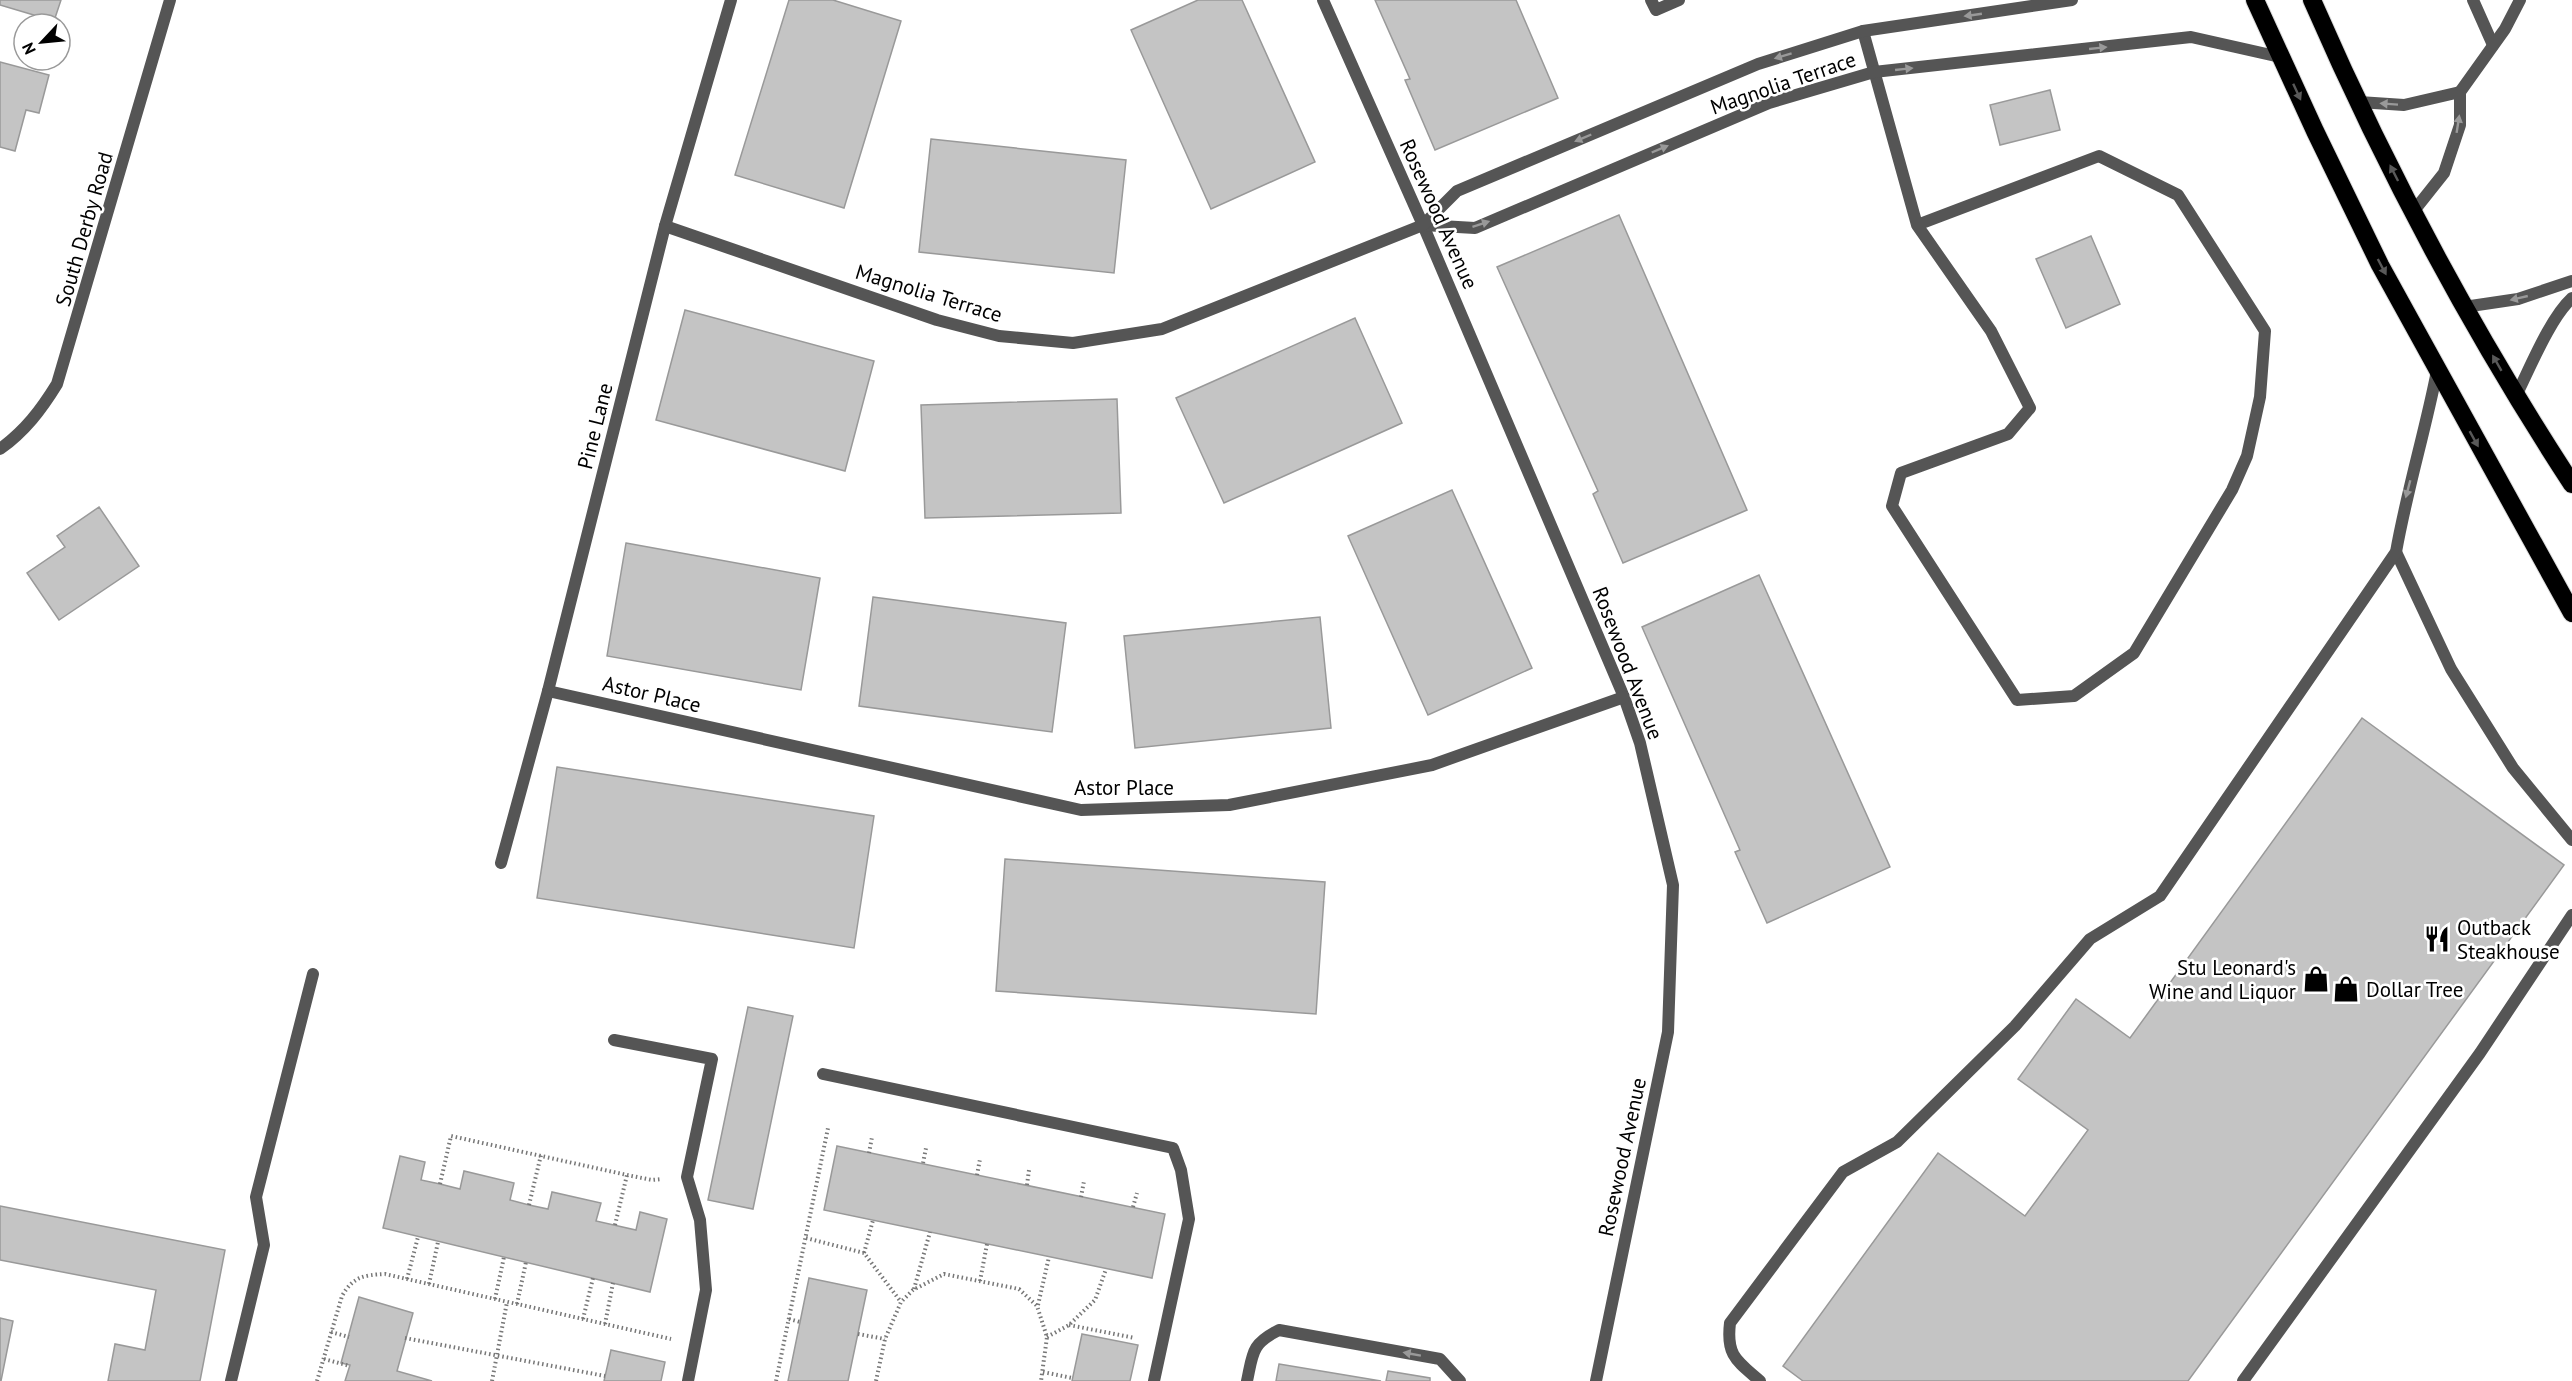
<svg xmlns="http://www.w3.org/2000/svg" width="2572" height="1381" viewBox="0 0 2572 1381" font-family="'PT Sans',sans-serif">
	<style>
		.building { fill: #c4c4c4; stroke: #999; stroke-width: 1.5 }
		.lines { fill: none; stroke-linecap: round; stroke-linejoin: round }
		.highway-casing { stroke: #dbdbdb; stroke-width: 20 }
		.path { stroke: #777; stroke-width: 4; stroke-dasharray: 1.5 3; stroke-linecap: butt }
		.lane { stroke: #555; stroke-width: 12 }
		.street { stroke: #555; stroke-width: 12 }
		.highway { stroke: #000; stroke-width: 18 }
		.oneway { fill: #999 }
		.oneway2 { fill: #595959 }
		.labels { text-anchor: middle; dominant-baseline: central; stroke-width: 5; stroke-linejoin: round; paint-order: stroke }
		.street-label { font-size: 21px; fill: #000; stroke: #fff }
		.poi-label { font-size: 21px; fill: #000; stroke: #fff; text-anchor: start }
	</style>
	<rect width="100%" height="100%" fill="#fff"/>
	<g class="building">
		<path d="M0,0H61L54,21L0,5Z"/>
		<path d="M789,0H833L901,21L844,208L735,175Z"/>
		<path d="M1198,0H1242L1315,162L1211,209L1131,30Z"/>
		<path d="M1375,0H1516L1558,98L1435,150L1405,80L1410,79Z"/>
		<path d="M0,62L49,75L39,113L26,110L15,151L0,147Z"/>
		<path d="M2050,90L2060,130L2000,145L1990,105Z"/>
		<path d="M931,139L1126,160L1114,273L919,252Z"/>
		<path d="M1619,215L1747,510L1623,563L1593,494L1598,491L1497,267Z"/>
		<path d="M2091,236L2120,304L2066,328L2036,259Z"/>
		<path d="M685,310L874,361L845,471L656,420Z"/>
		<path d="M1355,318L1402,423L1224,503L1176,398Z"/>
		<path d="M1117,399L1121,513L925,518L921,405Z"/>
		<path d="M1452,490L1532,668L1428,715L1348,536Z"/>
		<path d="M99,507L139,566L59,620L27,573L65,547L57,536Z"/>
		<path d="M626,543L820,578L801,690L607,656Z"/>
		<path d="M1759,575L1890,867L1767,923L1735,852L1740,850L1642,627Z"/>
		<path d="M873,597L1066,623L1052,732L859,706Z"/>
		<path d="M1320,617L1331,728L1135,748L1124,636Z"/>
		<path d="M2362,718L2564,865L2188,1381H1803L1783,1366L1938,1153L2025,1216L2088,1130L2018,1079L2076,999L2130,1038Z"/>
		<path d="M557,767L874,816L854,948L537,898Z"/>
		<path d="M1005,859L1325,882L1316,1014L996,991Z"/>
		<path d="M748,1007L793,1016L753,1209L708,1200Z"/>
		<path d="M837,1146L1165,1214L1152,1278L824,1210Z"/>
		<path d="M400,1156L425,1162L421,1180L440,1184L460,1189L464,1171L514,1183L510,1200L529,1205L548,1209L552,1192L601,1203L596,1221L636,1230L640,1212L667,1219L650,1292L383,1228Z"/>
		<path d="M0,1206L225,1250L200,1381H108L115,1344L145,1350L156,1290L0,1260Z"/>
		<path d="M809,1278L867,1290L848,1381H788Z"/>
		<path d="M359,1297L413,1313L397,1371L432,1381H345L350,1365L341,1363Z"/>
		<path d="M0,1318L13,1321L1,1381H0Z"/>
		<path d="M1082,1334L1138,1345L1130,1381H1072Z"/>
		<path d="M611,1350L665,1362L661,1381H604Z"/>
		<path d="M1279,1364L1381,1381H1276Z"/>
		<path d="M1388,1371L1430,1378V1381H1386Z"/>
	</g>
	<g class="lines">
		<g class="highway-casing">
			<g id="highway">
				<path d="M2255,0L2315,131L2380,265L2572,613"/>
				<path d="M2312,0C2385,168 2472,331 2572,484"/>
			</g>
		</g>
		<g class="path">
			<path d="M869,1153L872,1137"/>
			<path d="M923,1163L926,1148"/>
			<path d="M977,1175L980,1159"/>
			<path d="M440,1184L451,1136L627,1175L652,1180L662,1179"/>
			<path d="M1027,1185L1029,1170"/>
			<path d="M1081,1197L1084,1181"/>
			<path d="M529,1205L541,1155"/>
			<path d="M1133,1207L1137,1193"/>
			<path d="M615,1225L627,1175"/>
			<path d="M806,1238L864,1253L901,1302"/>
			<path d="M864,1253L873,1220"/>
			<path d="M407,1279L418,1237"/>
			<path d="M980,1281L987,1244"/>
			<path d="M429,1284L438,1242"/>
			<path d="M914,1289L930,1232"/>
			<path d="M495,1299L504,1257"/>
			<path d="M517,1304L526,1262"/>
			<path d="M1038,1305L1049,1257"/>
			<path d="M583,1319L593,1278"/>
			<path d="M789,1319L800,1322"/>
			<path d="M605,1324L613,1283"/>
			<path d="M1069,1325L1135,1338"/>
			<path d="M331,1332L349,1337"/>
			<path d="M858,1334L885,1339"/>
			<path d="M1047,1337L1069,1325L1095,1300L1106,1269"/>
			<path d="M405,1338L605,1376"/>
			<path d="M324,1359L350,1366"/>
			<path d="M1043,1372L1072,1378"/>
			<path d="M317,1381L342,1296C353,1277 363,1275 385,1274L671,1339"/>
			<path d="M492,1381L507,1302"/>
			<path d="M776,1381L828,1128"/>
			<path d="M876,1381L885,1339L901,1302L913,1290L944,1274L1019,1289L1037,1306L1047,1337L1041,1381"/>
		</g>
		<g class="lane">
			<path d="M1651,0L1656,10L1679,0"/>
			<path d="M2473,0L2493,45"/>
			<path d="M1863,31L1917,225L1991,331L2030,408L2008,434L1901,473L1892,506L2017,700L2074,696L2134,653L2232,490L2247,456L2260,397L2265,331L2178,195L2099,156L1917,225"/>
			<path d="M2359,102L2404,105L2460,92"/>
			<path d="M2413,212L2444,173L2460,125V92L2505,29L2520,0"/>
			<path d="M2464,307L2518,299L2572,281"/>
			<path d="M2516,396C2530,368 2550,318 2572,298"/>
			<path d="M2396,552L2451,669L2513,768L2572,840"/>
			<path d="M614,1040L712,1059L687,1177L700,1220L706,1290L688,1381"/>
			<path d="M823,1074L1173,1148L1181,1170L1189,1219L1154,1381"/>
			<path d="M231,1381L264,1245L256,1197L313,974"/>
			<path d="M1247,1381C1253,1353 1251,1344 1279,1330L1440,1359L1460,1381"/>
			<path d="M1760,1381C1737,1361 1726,1356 1730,1323L1843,1172L1897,1142L2015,1026L2090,939L2160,896L2396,552C2407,490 2425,432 2437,371"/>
			<path d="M2243,1381L2480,1053L2572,915"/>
		</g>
		<g class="street">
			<path d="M1323,0L1423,225L1624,697L1640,743L1673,885L1668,1032L1596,1381"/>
			<path d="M1423,225L1475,228L1769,103L1874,72L2191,37L2280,57"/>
			<path d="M665,226L937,320L999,336L1073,343L1162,329L1423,225L1457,191L1758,64L1863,31L2072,0"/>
			<path d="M0,449C25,431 41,410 57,384L170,0"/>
			<path d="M548,691L1081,810L1229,805L1432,765L1624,697"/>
			<path d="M501,863L548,691L665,226L731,0"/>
		</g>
		<use href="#highway" class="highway"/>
	</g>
	<defs><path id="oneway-solid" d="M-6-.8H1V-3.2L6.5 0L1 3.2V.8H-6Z" transform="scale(1.5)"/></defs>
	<g class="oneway">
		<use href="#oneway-solid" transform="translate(1973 15) rotate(172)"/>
		<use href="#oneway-solid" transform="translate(2098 48) rotate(-6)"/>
		<use href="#oneway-solid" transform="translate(1783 56) rotate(163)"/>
		<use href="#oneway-solid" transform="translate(1904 69) rotate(-6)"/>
		<use href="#oneway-solid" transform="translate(2389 104) rotate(-176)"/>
		<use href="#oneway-solid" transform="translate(2458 124) rotate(-81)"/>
		<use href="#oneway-solid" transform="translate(1583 138) rotate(157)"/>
		<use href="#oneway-solid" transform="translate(1660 149) rotate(-23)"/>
		<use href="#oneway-solid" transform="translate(1481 224) rotate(-18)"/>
		<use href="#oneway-solid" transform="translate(2519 298) rotate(167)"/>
		<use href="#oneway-solid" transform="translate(2408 489) rotate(105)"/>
		<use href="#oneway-solid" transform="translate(1412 1354) rotate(-170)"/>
	</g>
	<g class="oneway2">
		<use href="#oneway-solid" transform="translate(2297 92) rotate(65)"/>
		<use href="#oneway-solid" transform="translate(2394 173) rotate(-117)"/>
		<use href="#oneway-solid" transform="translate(2382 267) rotate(62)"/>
		<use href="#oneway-solid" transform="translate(2497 363) rotate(-120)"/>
		<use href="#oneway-solid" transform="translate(2474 439) rotate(61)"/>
	</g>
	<defs>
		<g id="restaurant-bare" transform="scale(2.07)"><path d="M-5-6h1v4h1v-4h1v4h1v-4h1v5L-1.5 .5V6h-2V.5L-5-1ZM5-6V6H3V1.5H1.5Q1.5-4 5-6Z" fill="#000" stroke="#fff" stroke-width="2.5" paint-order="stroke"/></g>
		<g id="shop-bare" transform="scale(2.07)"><path d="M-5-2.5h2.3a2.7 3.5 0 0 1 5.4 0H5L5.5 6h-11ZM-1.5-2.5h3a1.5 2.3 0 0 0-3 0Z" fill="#000" stroke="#fff" stroke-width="2.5" paint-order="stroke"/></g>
	</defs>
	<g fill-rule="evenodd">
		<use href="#restaurant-bare" x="2437" y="939"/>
		<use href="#shop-bare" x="2316" y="979"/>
		<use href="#shop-bare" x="2346" y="989"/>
	</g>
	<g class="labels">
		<g class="street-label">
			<text transform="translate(1783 83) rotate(-19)">Magnolia Terrace</text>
			<text transform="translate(1439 214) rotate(66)">Rosewood Avenue</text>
			<text transform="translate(84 229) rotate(-74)">South Derby Road</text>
			<text transform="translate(929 293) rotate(17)">Magnolia Terrace</text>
			<text transform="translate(595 426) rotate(-76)">Pine Lane</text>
			<text transform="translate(1628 663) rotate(69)">Rosewood Avenue</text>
			<text transform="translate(652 694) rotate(13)">Astor Place</text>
			<text x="1124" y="787">Astor Place</text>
			<text transform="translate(1622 1157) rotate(-78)">Rosewood Avenue</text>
		</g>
		<g class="poi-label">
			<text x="2457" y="927">Outback<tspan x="2457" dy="24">Steakhouse</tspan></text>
			<text x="2296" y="967" text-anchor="end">Stu Leonard's<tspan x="2296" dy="24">Wine and Liquor</tspan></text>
			<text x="2366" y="989">Dollar Tree</text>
		</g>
	</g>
	<g transform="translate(42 42) rotate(244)"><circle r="28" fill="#ffffff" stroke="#999999" stroke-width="1.5"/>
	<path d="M0-4.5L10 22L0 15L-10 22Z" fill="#000000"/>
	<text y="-9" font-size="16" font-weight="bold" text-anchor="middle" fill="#000000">N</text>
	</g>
</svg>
